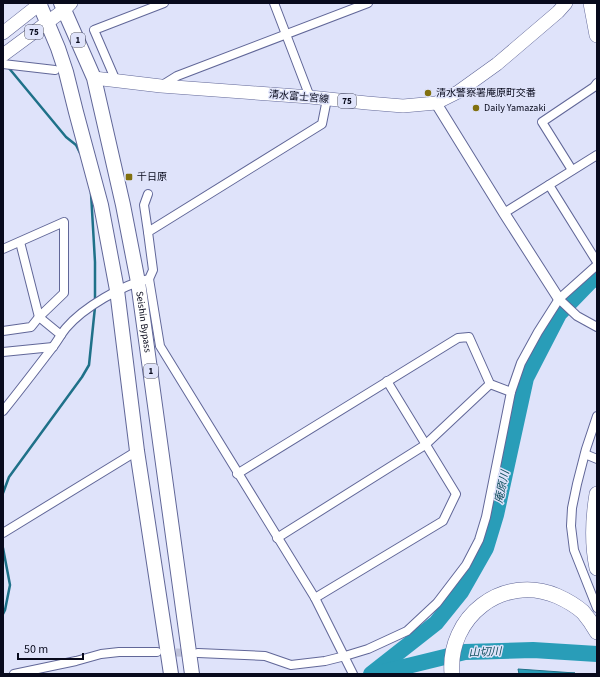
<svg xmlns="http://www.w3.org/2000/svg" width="600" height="677" viewBox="0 0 600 677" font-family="'Source Sans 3','Noto Sans JP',sans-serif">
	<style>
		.water { fill: #299db8; stroke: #1f7189 }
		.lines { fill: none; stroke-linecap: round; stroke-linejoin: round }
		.stream { stroke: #1f7189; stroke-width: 2.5 }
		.river { stroke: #299db8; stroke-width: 16 }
		.minor-tunnel { stroke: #bfc2d9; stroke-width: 8; stroke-dasharray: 8 4; stroke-linecap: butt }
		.minor-casing { stroke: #616798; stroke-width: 10 }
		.tertiary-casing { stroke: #616798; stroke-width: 12 }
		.primary-casing { stroke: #616798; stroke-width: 14 }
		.trunk-casing { stroke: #616798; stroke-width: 16 }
		.motorway-casing { stroke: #616798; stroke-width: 16 }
		.minor { stroke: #fff; stroke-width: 8 }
		.tertiary { stroke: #fff; stroke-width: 10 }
		.primary { stroke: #fff; stroke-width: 13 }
		.trunk { stroke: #fff; stroke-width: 14 }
		.motorway { stroke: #fff; stroke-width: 15 }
		.poi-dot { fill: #81700f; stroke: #dfe3fa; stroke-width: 1.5 }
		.labels { text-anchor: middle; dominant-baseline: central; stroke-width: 3; stroke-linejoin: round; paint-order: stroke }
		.shield { fill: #dfe3fa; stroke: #484b5f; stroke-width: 1 }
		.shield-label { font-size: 9px; font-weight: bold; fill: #080a1c }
		.poi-label { font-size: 10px; fill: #080a1c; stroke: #dfe3fa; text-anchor: start }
		.street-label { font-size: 10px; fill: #080a1c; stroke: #dfe3fa }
		.water-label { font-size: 11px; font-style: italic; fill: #0f4e5d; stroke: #dfe3fa }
	</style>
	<rect width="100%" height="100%" fill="#dfe3fa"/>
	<path class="water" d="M518,669L575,673L519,674Z"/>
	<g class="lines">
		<g class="stream">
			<path d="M8,67L66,137L76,145L80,153"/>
			<path d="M91,193L95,262V302"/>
			<path d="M3,493L9,477L82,377L89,365L95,307"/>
			<path d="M3,548L10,585L5,610L3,614"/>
		</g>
		<g class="river">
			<path d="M371,674L436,623L461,592L486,548L496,515L526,378L559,314L590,282L597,277"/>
			<path d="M375,674L465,652L533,650L597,654"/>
		</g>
		<path class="minor-tunnel" d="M164,652L193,653"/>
		<g class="minor-casing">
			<g id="minor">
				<path d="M274,3L310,97"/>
				<path d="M3,64L55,70"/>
				<path d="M116,81L94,30L164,3"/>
				<path d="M161,86L177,76L368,3"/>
				<path d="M572,170L542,122L594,87L597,83"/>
				<path d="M549,185L597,262"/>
				<path d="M148,194L144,205L148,232"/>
				<path d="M504,213L597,155"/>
				<path d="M20,242L39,317L61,335"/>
				<path d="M3,249L64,222V293L39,317L31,327L3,331"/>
				<path d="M149,279L160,346L315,598L353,674"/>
				<path d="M559,299L577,316L597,327"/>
				<path d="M3,352L53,347"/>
				<path d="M3,411C20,390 36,369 52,348C57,342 61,334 66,328C84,307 122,285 149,279L153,270L148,232L322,124L327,99"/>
				<path d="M597,416L586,449L577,484L572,508L571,526L574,550L597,608"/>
				<path d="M585,454L597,459"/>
				<path d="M237,474L458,338L469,337L490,384L511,392"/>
				<path d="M3,533L137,451"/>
				<path d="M277,538L425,445L490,384"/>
				<path d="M315,598L443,521L456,494L387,381"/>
				<path d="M198,653L265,656L291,665L325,661L345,656L368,649L407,631L437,603L466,565L479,540L486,517L511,392L521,363L538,332L559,299L597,265"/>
				<path d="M14,674L76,661L101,654L119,652H157"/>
			</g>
		</g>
		<g class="tertiary-casing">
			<path id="tertiary" d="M436,103L504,213L559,299"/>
		</g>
		<g class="primary-casing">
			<g id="primary">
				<path d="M3,33L41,3"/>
				<path d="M3,55L64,10L71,3"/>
				<path d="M94,78L161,86L310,97L367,103L403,106L436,103L458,92L497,64L558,12L566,3"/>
			</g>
		</g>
		<g class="trunk-casing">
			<g id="trunk">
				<path d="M39,3L58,48L66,72L76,112L101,205L117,290L137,451L171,674"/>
				<path id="s1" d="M61,3L94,78L123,205L138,282L192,674"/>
			</g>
		</g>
		<g class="motorway-casing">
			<g id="motorway">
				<path d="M591,3L597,35"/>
				<path d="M597,494C593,518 592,544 597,568"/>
				<path d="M452,674C447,617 503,573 557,596C566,600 575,605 583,612C588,618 593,625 597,632"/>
			</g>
		</g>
		<use href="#minor" class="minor"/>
		<use href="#tertiary" class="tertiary"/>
		<use href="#primary" class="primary"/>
		<use href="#trunk" class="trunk"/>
		<use href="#motorway" class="motorway"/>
	</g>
	<g class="poi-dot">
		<circle cx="428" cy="93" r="4"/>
		<circle cx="476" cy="108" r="4"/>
		<rect x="125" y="173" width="8" height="8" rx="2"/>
	</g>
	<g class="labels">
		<g class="shield">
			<rect x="25" y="25" width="18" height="14" rx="3"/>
			<rect x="71" y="33" width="14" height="14" rx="3"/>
			<rect x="338" y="94" width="18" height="14" rx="3"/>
			<rect x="144" y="364" width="14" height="14" rx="3"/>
		</g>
		<g class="shield-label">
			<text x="34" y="32">75</text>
			<text x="78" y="40">1</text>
			<text x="347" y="101">75</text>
			<text x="151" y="371">1</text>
		</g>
		<g class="poi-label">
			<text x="436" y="93">清水警察署庵原町交番</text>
			<text x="484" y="108">Daily Yamazaki</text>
			<text x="137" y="177">千日原</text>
		</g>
		<g class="street-label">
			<text transform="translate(299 97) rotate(5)">清水富士宮線</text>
			<text stroke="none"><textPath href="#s1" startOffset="331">Seishin Bypass</textPath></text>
		</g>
		<g class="water-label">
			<text transform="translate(502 487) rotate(-78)">庵原川</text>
			<text transform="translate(485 652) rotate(-2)">山切川</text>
		</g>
	</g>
	<rect width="600" height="677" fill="none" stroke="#080a1c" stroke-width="8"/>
	<path d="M18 653v6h65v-6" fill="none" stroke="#080a1c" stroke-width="2"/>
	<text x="24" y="653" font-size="12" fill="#080a1c" stroke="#dfe3fa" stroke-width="3" paint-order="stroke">50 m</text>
</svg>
